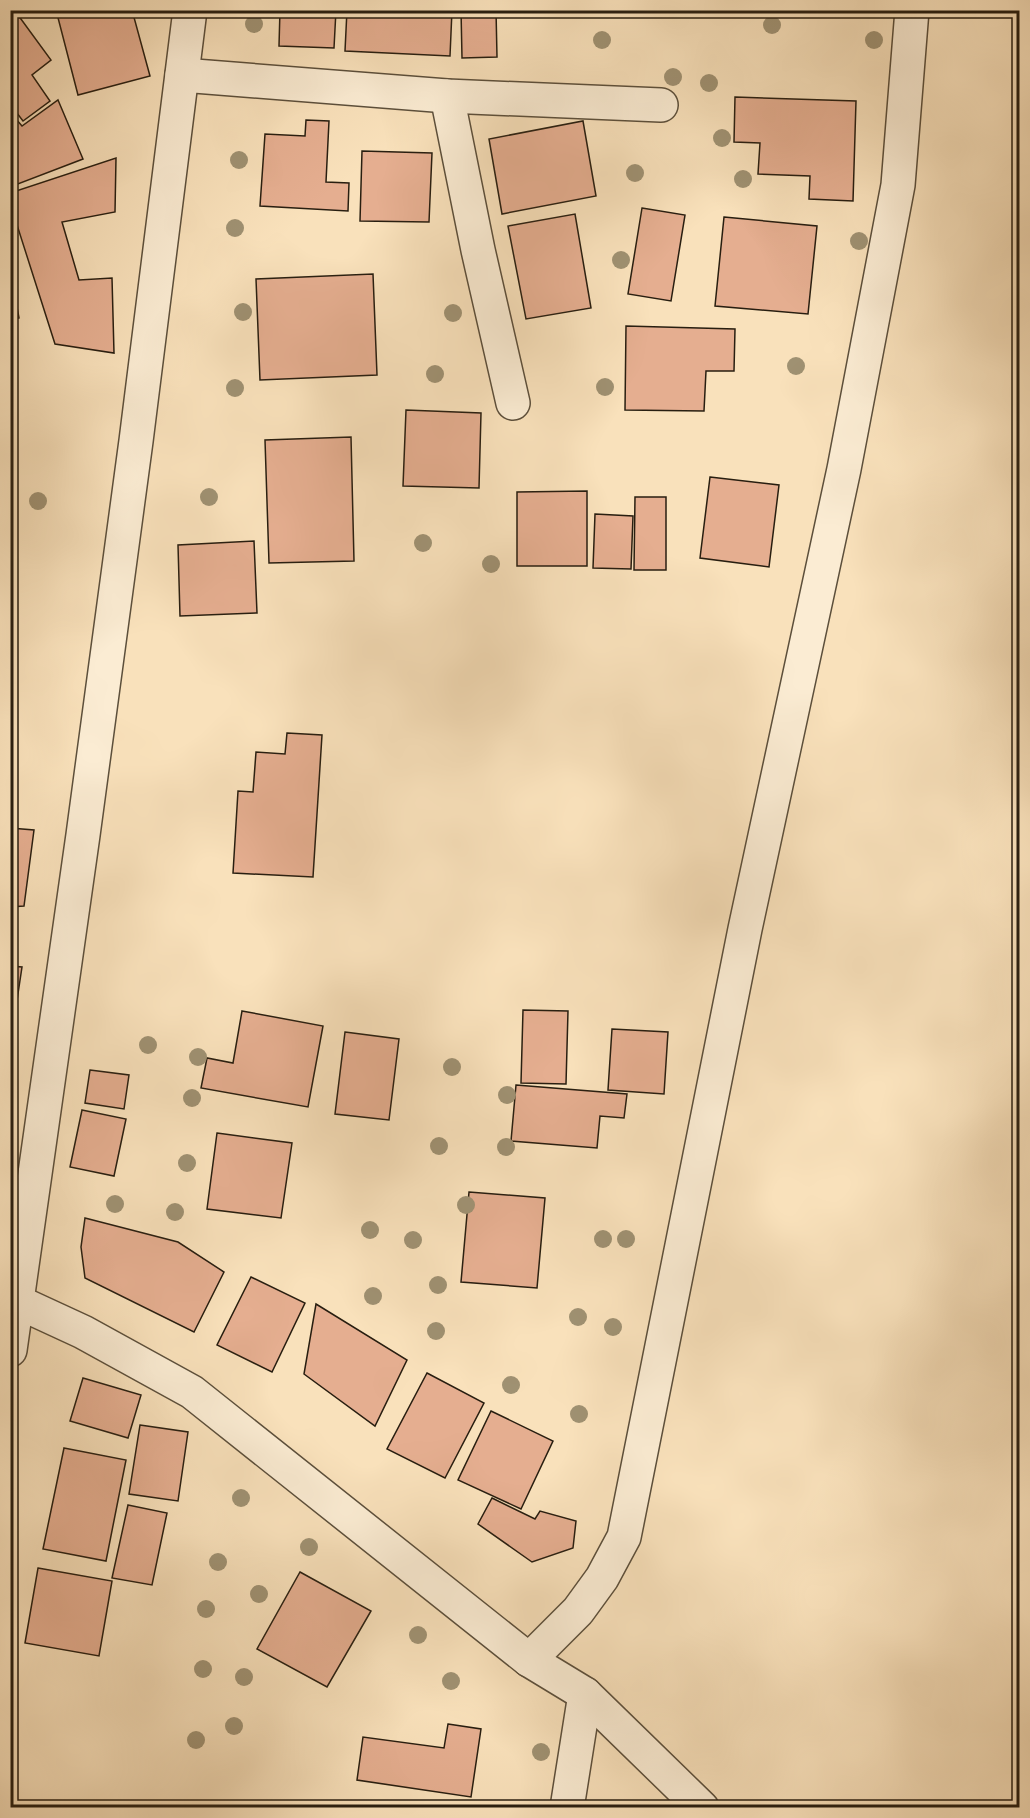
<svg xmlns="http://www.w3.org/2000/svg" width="1030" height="1818" viewBox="0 0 1030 1818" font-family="'Sorts Mill Goudy',serif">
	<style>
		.building { fill: #e5ae90; stroke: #281e10; stroke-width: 1.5 }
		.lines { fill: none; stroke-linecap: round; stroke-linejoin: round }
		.minor-casing { stroke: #5c4f3b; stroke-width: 36 }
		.minor { stroke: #fbecd3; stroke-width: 33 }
		.tree { fill: #9f9172 }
	</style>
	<rect width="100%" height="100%" fill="#f9e1bb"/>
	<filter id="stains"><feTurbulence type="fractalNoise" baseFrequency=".00333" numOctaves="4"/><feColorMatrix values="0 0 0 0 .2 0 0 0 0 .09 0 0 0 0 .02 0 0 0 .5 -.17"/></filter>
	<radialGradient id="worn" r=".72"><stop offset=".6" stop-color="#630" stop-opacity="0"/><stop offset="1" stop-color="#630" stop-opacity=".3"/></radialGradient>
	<g class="building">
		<path d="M56,10H132L150,76L78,95Z"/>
		<path d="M280,10H336L334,48L279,46Z"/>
		<path d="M347,10H452L450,56L345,51Z"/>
		<path d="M461,10H496L497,57L462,58Z"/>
		<path d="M18,15L51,60L32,75L50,101L23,121L10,104V20Z"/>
		<path d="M735,97L856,101L853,201L809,199L810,176L758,174L760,143L734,142Z"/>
		<path d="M58,100L83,159L10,187V112L22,126Z"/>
		<path d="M306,120L329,121L326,182L349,183L348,211L260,206L265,134L305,136Z"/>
		<path d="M583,121L596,196L502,214L489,139Z"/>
		<path d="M362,151L432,153L429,222L360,221Z"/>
		<path d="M116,158L115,212L62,222L79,280L112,278L114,353L55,344L10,203V193Z"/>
		<path d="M642,208L685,215L671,301L628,294Z"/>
		<path d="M575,214L591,308L526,319L508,226Z"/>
		<path d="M724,217L817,226L808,314L715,306Z"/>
		<path d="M10,270L19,318L10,320Z"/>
		<path d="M373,274L377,375L260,380L256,279Z"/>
		<path d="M626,326L735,329L734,371H706L704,411L625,410Z"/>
		<path d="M406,410L481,413L479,488L403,486Z"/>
		<path d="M351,437L354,561L269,563L265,440Z"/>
		<path d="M710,477L779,485L769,567L700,558Z"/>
		<path d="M587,491V566H517V492Z"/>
		<path d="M635,497H666V570H634Z"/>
		<path d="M595,514L633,516L631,569L593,568Z"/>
		<path d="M254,541L257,613L180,616L178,545Z"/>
		<path d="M287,733L322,735L313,877L233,873L238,791L253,792L256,752L285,754Z"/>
		<path d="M10,828L34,830L24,906L10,907Z"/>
		<path d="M10,966L22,967L16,1007L10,1006Z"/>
		<path d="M523,1010L568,1011L566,1084L521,1083Z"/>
		<path d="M242,1011L323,1026L308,1107L201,1088L207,1058L233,1063Z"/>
		<path d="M612,1029L668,1032L664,1094L608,1090Z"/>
		<path d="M345,1032L399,1039L389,1120L335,1114Z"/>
		<path d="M90,1070L129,1075L124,1109L85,1103Z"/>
		<path d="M516,1085L627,1094L624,1118L600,1116L597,1148L511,1141Z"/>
		<path d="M82,1110L126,1119L114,1176L70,1167Z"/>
		<path d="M217,1133L292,1143L281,1218L207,1209Z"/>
		<path d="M469,1192L545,1198L537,1288L461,1282Z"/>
		<path d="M85,1218L178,1242L224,1272L194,1332L85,1278L81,1247Z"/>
		<path d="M251,1277L305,1303L272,1372L217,1345Z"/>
		<path d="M316,1304L407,1360L375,1426L304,1374Z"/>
		<path d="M427,1373L484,1403L445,1478L387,1449Z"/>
		<path d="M83,1378L141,1395L128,1438L70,1421Z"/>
		<path d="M491,1411L553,1441L521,1509L458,1480Z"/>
		<path d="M140,1425L188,1432L178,1501L129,1494Z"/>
		<path d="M64,1448L126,1460L106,1561L43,1549Z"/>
		<path d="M492,1498L535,1519L540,1511L576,1521L573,1548L532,1562L478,1524Z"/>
		<path d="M128,1505L167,1513L152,1585L112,1578Z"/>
		<path d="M38,1568L112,1581L99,1656L25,1643Z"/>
		<path d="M300,1572L371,1611L327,1687L257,1649Z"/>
		<path d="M448,1724L481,1729L471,1797L357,1780L363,1737L444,1748Z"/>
	</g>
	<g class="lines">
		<g class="minor-casing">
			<g id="minor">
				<path d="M182,75L447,96L661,105"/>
				<path d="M447,96L478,250L513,403"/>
				<path d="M10,1301L18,1302L83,1332L192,1392L529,1660L585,1694L702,1808"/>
				<path d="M10,1350L83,835L136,441L190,10"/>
				<path d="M529,1660L578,1611L602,1578L624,1537L745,929L844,469L898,185L912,10"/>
				<path d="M567,1808L585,1694"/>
			</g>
		</g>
		<use href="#minor" class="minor"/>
	</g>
	<g class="tree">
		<circle cx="254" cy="24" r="9"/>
		<circle cx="772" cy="25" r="9"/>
		<circle cx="602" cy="40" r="9"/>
		<circle cx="874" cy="40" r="9"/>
		<circle cx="673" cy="77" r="9"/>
		<circle cx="709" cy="83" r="9"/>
		<circle cx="722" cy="138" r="9"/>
		<circle cx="239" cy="160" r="9"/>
		<circle cx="635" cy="173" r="9"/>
		<circle cx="743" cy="179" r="9"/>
		<circle cx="235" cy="228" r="9"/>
		<circle cx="859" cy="241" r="9"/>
		<circle cx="621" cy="260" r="9"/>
		<circle cx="243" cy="312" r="9"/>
		<circle cx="453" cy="313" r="9"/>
		<circle cx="796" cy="366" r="9"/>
		<circle cx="435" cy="374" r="9"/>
		<circle cx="605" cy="387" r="9"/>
		<circle cx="235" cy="388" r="9"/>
		<circle cx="209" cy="497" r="9"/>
		<circle cx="38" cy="501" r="9"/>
		<circle cx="423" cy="543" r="9"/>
		<circle cx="491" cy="564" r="9"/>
		<circle cx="148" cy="1045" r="9"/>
		<circle cx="198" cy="1057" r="9"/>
		<circle cx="452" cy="1067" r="9"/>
		<circle cx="507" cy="1095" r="9"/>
		<circle cx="192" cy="1098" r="9"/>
		<circle cx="439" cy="1146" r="9"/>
		<circle cx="506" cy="1147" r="9"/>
		<circle cx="187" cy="1163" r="9"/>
		<circle cx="115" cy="1204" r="9"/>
		<circle cx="466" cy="1205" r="9"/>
		<circle cx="175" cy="1212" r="9"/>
		<circle cx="370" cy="1230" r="9"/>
		<circle cx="603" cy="1239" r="9"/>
		<circle cx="626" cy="1239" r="9"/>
		<circle cx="413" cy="1240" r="9"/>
		<circle cx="438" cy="1285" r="9"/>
		<circle cx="373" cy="1296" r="9"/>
		<circle cx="578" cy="1317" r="9"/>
		<circle cx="613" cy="1327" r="9"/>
		<circle cx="436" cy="1331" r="9"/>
		<circle cx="511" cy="1385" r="9"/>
		<circle cx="579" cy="1414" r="9"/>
		<circle cx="241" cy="1498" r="9"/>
		<circle cx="309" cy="1547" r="9"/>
		<circle cx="218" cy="1562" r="9"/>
		<circle cx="259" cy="1594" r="9"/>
		<circle cx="206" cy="1609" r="9"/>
		<circle cx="418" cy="1635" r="9"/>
		<circle cx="203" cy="1669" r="9"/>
		<circle cx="244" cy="1677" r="9"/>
		<circle cx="451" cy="1681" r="9"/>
		<circle cx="234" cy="1726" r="9"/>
		<circle cx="196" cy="1740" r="9"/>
		<circle cx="541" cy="1752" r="9"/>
	</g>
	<rect width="1030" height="1818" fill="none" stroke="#f9e1bb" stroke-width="36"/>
	<rect x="12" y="12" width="1006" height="1794" fill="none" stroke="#281e10" stroke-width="3"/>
	<rect x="18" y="18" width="994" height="1782" fill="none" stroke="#281e10" stroke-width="1.5"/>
	<rect width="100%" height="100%" filter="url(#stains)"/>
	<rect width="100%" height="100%" fill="url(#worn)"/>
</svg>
